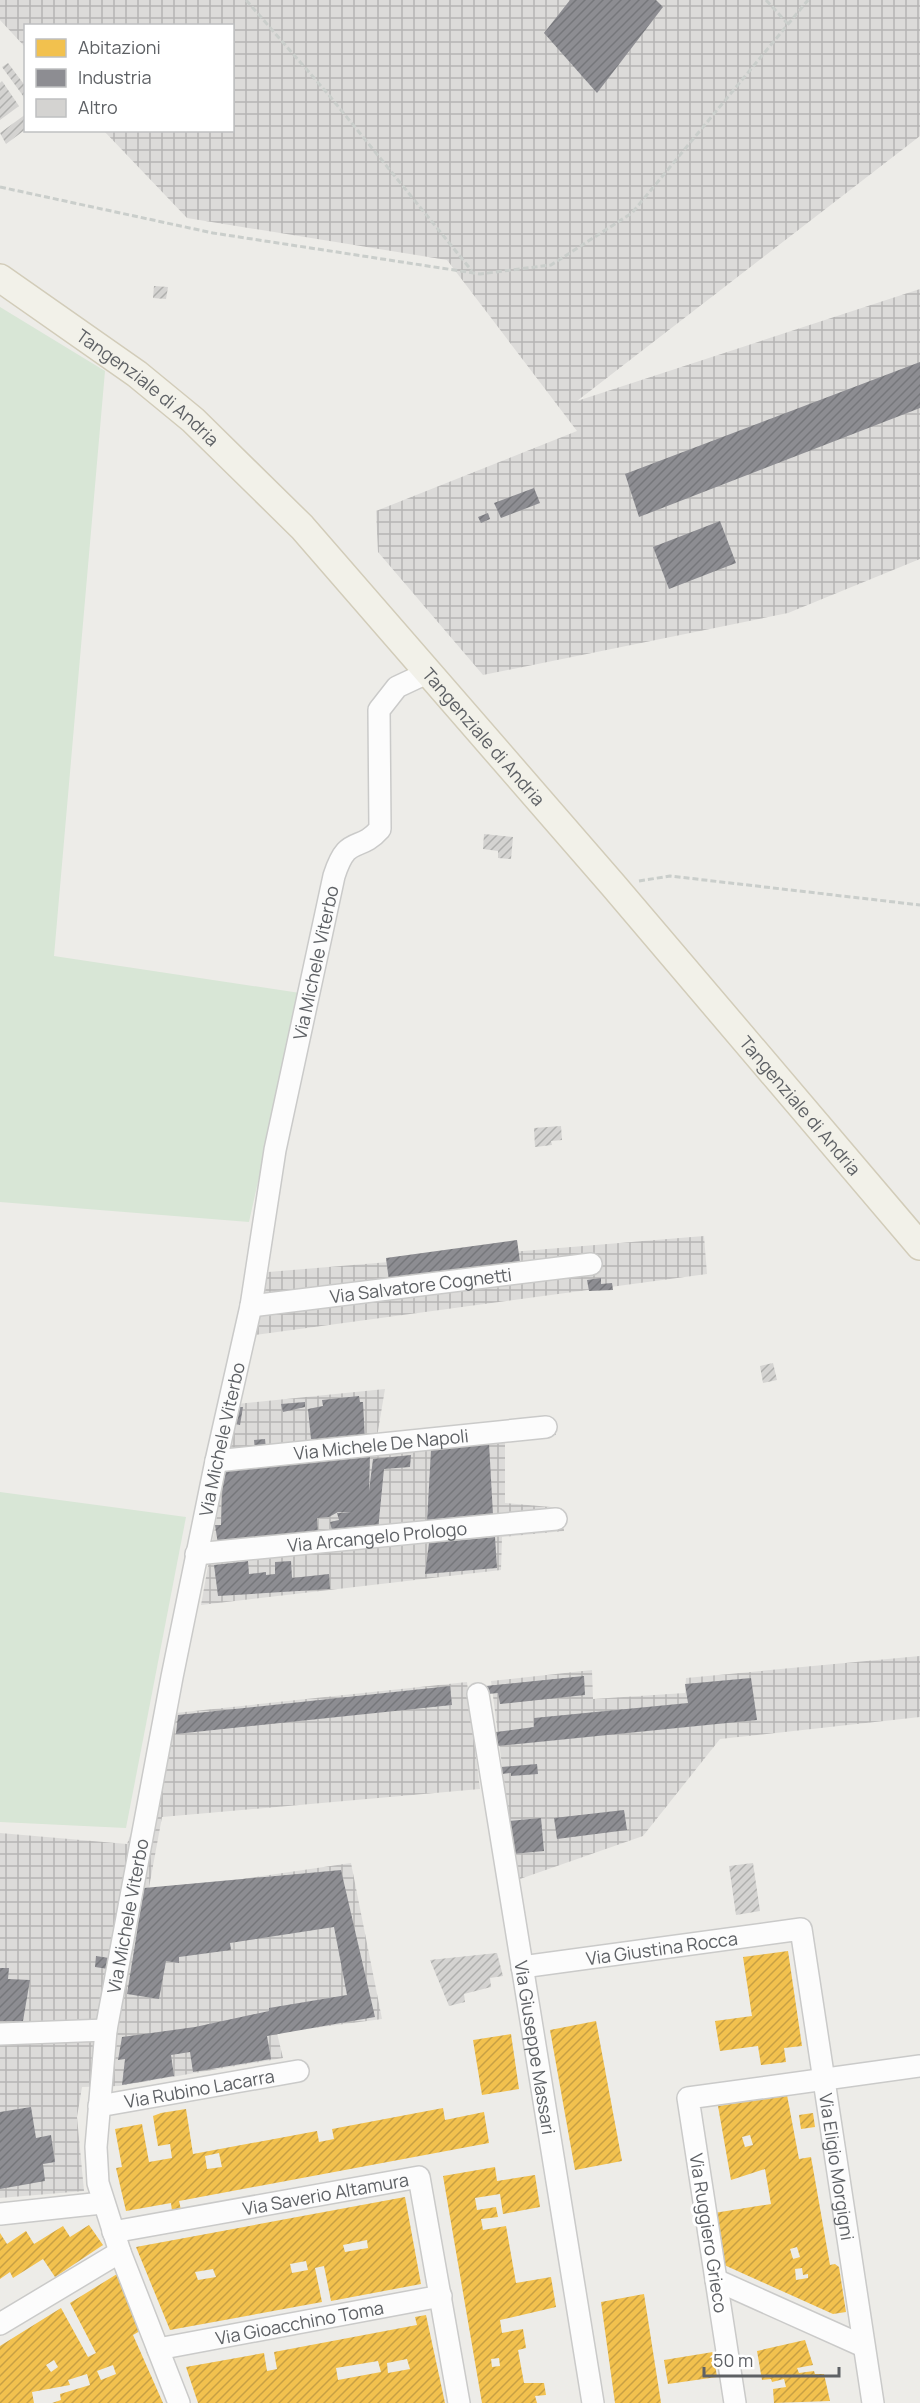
<svg xmlns="http://www.w3.org/2000/svg" width="920" height="2403" viewBox="0 0 920 2403" font-family="Manrope,sans-serif">
	<style>
		.industrial { fill: url(#industrial-grid) }
		.grass { fill: #d8e6d6 }
		.homes { fill: url(#homes-hatch); fill-rule: evenodd }
		.industry { fill: url(#industry-hatch) }
		.building { fill: url(#building-hatch) }
		.lines { fill: none; stroke-linecap: round; stroke-linejoin: round }
		.minor-casing { stroke: #cacac9; stroke-width: 24 }
		.major-casing { stroke: #d2ccb9; stroke-width: 30 }
		.path { stroke: #cacecb; stroke-width: 3; stroke-dasharray: 6 3; stroke-linecap: butt }
		.minor { stroke: #fcfcfc; stroke-width: 21 }
		.major { stroke: #f2f1e9; stroke-width: 27 }
		.labels { text-anchor: middle; dominant-baseline: central; stroke-width: 6; stroke-linejoin: round; paint-order: stroke }
		.street-label { font-size: 18px; fill: #5e6165; stroke: #fff }
	</style>
	<defs>
		<pattern id="industrial-grid" width="8" height="8" patternUnits="userSpaceOnUse" patternTransform="scale(1.5)"><rect width="8" height="8" fill="#dcdbd9"/><path d="M0 4h8M4 0v8" fill="none" stroke="#b6b5b4"/></pattern>
		<pattern id="homes-hatch" width="6" height="6" patternUnits="userSpaceOnUse" patternTransform="scale(1.5)"><rect width="6" height="6" fill="#f2c14e"/><path d="M-1 1l2-2M0 6l6-6M5 7l2-2" fill="none" stroke="#c7a044"/></pattern>
		<pattern id="industry-hatch" width="6" height="6" patternUnits="userSpaceOnUse" patternTransform="scale(1.5)"><rect width="6" height="6" fill="#8d8d92"/><path d="M-1 1l2-2M0 6l6-6M5 7l2-2" fill="none" stroke="#76777b"/></pattern>
		<pattern id="building-hatch" width="6" height="6" patternUnits="userSpaceOnUse" patternTransform="scale(1.5)"><rect width="6" height="6" fill="#d4d3d1"/><path d="M-1 1l2-2M0 6l6-6M5 7l2-2" fill="none" stroke="#afafad"/></pattern>
	</defs>
	<rect width="100%" height="100%" fill="#edece8"/>
	<g class="industrial">
		<path d="M0,0H920V136L577,401L920,289V559L788,613L483,675L378,552L376,511L577,431L447,260L187,218L104,131L232,130V26H26L25,47L0,20Z"/>
		<path d="M704,1236L707,1274L255,1335L268,1272Z"/>
		<path d="M385,1389L377,1437L550,1416L556,1435L505,1442V1503L562,1508L564,1531L502,1537L501,1570L201,1605L237,1404Z"/>
		<path d="M920,1656V1717L720,1739L643,1836L517,1880L491,1681L592,1670L593,1699L685,1693L686,1678Z"/>
		<path d="M467,1682L480,1789L162,1817L148,1893L351,1863L382,2019L277,2033L283,2058L119,2086L82,2087L77,2117L84,2191L0,2198V1833L127,1844L175,1713Z"/>
	</g>
	<g class="grass">
		<path d="M0,307L105,371L54,956L300,993L249,1222L0,1202Z"/>
		<path d="M0,1492L186,1517L126,1828L0,1822Z"/>
	</g>
	<g class="homes">
		<path d="M788,1951L802,2046L784,2048L786,2062L761,2065L758,2046L720,2051L715,2021L752,2016L743,1957Z"/>
		<path d="M596,2021L622,2161L575,2170L550,2030Z"/>
		<path d="M511,2034L519,2089L482,2095L473,2040Z"/>
		<path d="M787,2095L799,2159L811,2157L830,2265L835,2264L839,2267L846,2312L833,2314L722,2264L714,2213L771,2204L765,2169L731,2180L718,2106ZM750,2135L753,2145L745,2147L742,2137ZM797,2247L800,2257L793,2259L790,2249ZM802,2268L803,2275L808,2274V2278L796,2280L795,2269Z"/>
		<path d="M443,2108L445,2120L484,2112L489,2143L179,2201L181,2210L172,2211L171,2203L126,2211L116,2168L122,2167L115,2129L142,2124L149,2162L172,2158L170,2144L158,2146L153,2116L161,2113L186,2109L193,2154L317,2131L319,2142L334,2139L332,2129ZM219,2153L222,2167L207,2169L205,2156Z"/>
		<path d="M813,2113L815,2127L801,2129L799,2115Z"/>
		<path d="M495,2167L497,2181L535,2175L540,2207L503,2214L500,2194L475,2198L477,2210L496,2207L498,2217L481,2219L483,2230L506,2226L516,2283L551,2277L556,2307L500,2320L502,2333L523,2329L526,2348L518,2350L524,2383H544L546,2395L535,2396L537,2403H482L443,2176ZM499,2358L500,2366L492,2367L491,2359Z"/>
		<path d="M405,2197L421,2284L331,2301L324,2266L315,2268L322,2302L170,2330L136,2247ZM367,2240L368,2248L345,2252L343,2245ZM306,2261L308,2270L292,2273L290,2264ZM213,2269L216,2277L198,2280L195,2272Z"/>
		<path d="M89,2225L103,2245L55,2277L43,2259L13,2278L10,2272L0,2279V2233L7,2244L26,2231L34,2244L63,2226L70,2237Z"/>
		<path d="M117,2274L140,2331L133,2335L163,2403H52L61,2400L60,2394L90,2385L87,2374L68,2380L70,2385L32,2392L34,2403H0V2346L61,2308L88,2357L96,2353L70,2303ZM54,2360L58,2367L51,2372L46,2365ZM113,2365L116,2374L101,2380L97,2371Z"/>
		<path d="M644,2294L661,2403H615L601,2302Z"/>
		<path d="M426,2315L445,2403H198L186,2367L264,2353L267,2371L277,2369L274,2352L417,2325L415,2317ZM407,2359L410,2369L388,2373L387,2363ZM378,2361L381,2372L338,2380L336,2368Z"/>
		<path d="M805,2340L813,2365L797,2368L799,2373L814,2371L815,2374H824L830,2401L774,2403L773,2389L786,2387L784,2379L772,2382L771,2379L762,2380L757,2351Z"/>
		<path d="M713,2352L717,2377L668,2384L664,2360Z"/>
	</g>
	<g class="industry">
		<path d="M570,0H656L663,7L597,93L544,33Z"/>
		<path d="M920,362V408L639,517L625,474Z"/>
		<path d="M534,488L540,503L501,518L494,503Z"/>
		<path d="M488,513L490,519L481,523L478,517Z"/>
		<path d="M720,521L736,563L669,589L653,547Z"/>
		<path d="M517,1240L520,1262L389,1281L386,1258Z"/>
		<path d="M601,1278V1284L612,1283L613,1290L589,1291L587,1280Z"/>
		<path d="M359,1396L360,1402H363L365,1441L315,1443L314,1439H311L308,1409L323,1406L322,1400Z"/>
		<path d="M305,1402V1407L283,1412L281,1404Z"/>
		<path d="M238,1407H243L240,1425L235,1424Z"/>
		<path d="M265,1439L266,1449L255,1450L254,1440Z"/>
		<path d="M489,1443L493,1515L427,1522L431,1450Z"/>
		<path d="M411,1455L410,1467L384,1469L378,1530L333,1535L330,1522L339,1520L337,1513L352,1512H338L329,1517L317,1518L318,1533L218,1544L215,1525H221L223,1471L370,1456L369,1491L373,1459Z"/>
		<path d="M495,1537L497,1568L425,1574L429,1543Z"/>
		<path d="M248,1561L249,1574L266,1572V1575L275,1574V1562L291,1561L292,1578L329,1574L330,1589L218,1596L214,1565Z"/>
		<path d="M584,1676L585,1695L500,1704L498,1693L488,1694L486,1686Z"/>
		<path d="M751,1678L757,1720L497,1746L496,1732L534,1727V1718L688,1703L685,1684Z"/>
		<path d="M450,1686L452,1705L176,1734L178,1715Z"/>
		<path d="M537,1764L538,1774L511,1776V1773L502,1774L501,1767Z"/>
		<path d="M624,1810L627,1830L557,1839L554,1818Z"/>
		<path d="M541,1818L544,1851L512,1854L509,1821Z"/>
		<path d="M341,1870L375,2017L267,2036L271,2059L193,2072L190,2052L171,2055L174,2076L122,2085L125,2059L118,2060L122,2037L195,2027L269,2011V2008L347,1995L334,1927L230,1943L231,1950L179,1957V1963L166,1961L159,1999L127,1994L144,1888Z"/>
		<path d="M96,1956L109,1958L108,1969L95,1967Z"/>
		<path d="M0,1968H9L8,1979L30,1980L23,2021H0Z"/>
		<path d="M31,2107L36,2138L51,2135L55,2162L43,2164L45,2181L0,2189V2112Z"/>
	</g>
	<g class="building">
		<path d="M8,63L26,87V100L2,67Z"/>
		<path d="M2,81L19,106L0,120V83Z"/>
		<path d="M26,114V129L6,144L0,133Z"/>
		<path d="M154,286L168,287L166,299L153,298Z"/>
		<path d="M484,834L513,837L511,859L498,858V851L483,849Z"/>
		<path d="M561,1126L562,1140L551,1141L552,1145L535,1147L534,1128Z"/>
		<path d="M773,1363L777,1380L763,1383L760,1366Z"/>
		<path d="M753,1863L760,1911L736,1915L729,1866Z"/>
		<path d="M497,1953L503,1976L490,1978L491,1987L464,1994L465,2002L449,2006L430,1960Z"/>
	</g>
	<g class="lines">
		<g class="minor-casing">
			<g id="minor">
				<path id="s1" d="M251,1306L591,1264"/>
				<path id="s2" d="M216,1461L546,1427"/>
				<path id="s3" d="M196,1554L556,1519"/>
				<path id="s4" d="M478,1694L593,2403"/>
				<path id="s5" d="M522,1967L801,1929L873,2403"/>
				<path d="M0,2034L106,2030"/>
				<path id="s6" d="M99,2106L298,2071"/>
				<path d="M0,2214L102,2203"/>
				<path id="s7" d="M113,2232L419,2177L459,2403"/>
				<path d="M716,2280L863,2346"/>
				<path d="M0,2324L120,2252"/>
				<path id="s8" d="M158,2349L441,2296"/>
				<path id="s9" d="M179,2403L120,2252L98,2183L96,2147L106,2030L172,1677L216,1461L251,1306L275,1150L334,876C348,833 358,854 380,829L379,710L397,687L429,672"/>
				<path d="M735,2403L688,2098L920,2066"/>
			</g>
		</g>
		<g class="major-casing">
			<g id="major">
				<path id="s10" d="M0,278L137,374L193,420L302,527L613,885L920,1246"/>
			</g>
		</g>
		<g class="path">
			<path d="M246,0L328,94L472,271"/>
			<path d="M766,0L788,24"/>
			<path d="M0,187L213,233L480,274L551,265L632,213L808,0"/>
			<path d="M639,881L670,876L920,905"/>
		</g>
		<use href="#minor" class="minor"/>
		<use href="#major" class="major"/>
	</g>
	<g class="labels">
		<g class="street-label">
			<text stroke="none"><textPath href="#s10" startOffset="184">Tangenziale di Andria</textPath></text>
			<text stroke="none"><textPath href="#s10" startOffset="670">Tangenziale di Andria</textPath></text>
			<text stroke="none"><textPath href="#s9" startOffset="1476">Via Michele Viterbo</textPath></text>
			<text stroke="none"><textPath href="#s10" startOffset="1156">Tangenziale di Andria</textPath></text>
			<text stroke="none"><textPath href="#s1" startOffset="171">Via Salvatore Cognetti</textPath></text>
			<text stroke="none"><textPath href="#s9" startOffset="990">Via Michele Viterbo</textPath></text>
			<text stroke="none"><textPath href="#s2" startOffset="166">Via Michele De Napoli</textPath></text>
			<text stroke="none"><textPath href="#s3" startOffset="182">Via Arcangelo Prologo</textPath></text>
			<text stroke="none"><textPath href="#s9" startOffset="504">Via Michele Viterbo</textPath></text>
			<text stroke="none"><textPath href="#s5" startOffset="141">Via Giustina Rocca</textPath></text>
			<text stroke="none"><textPath href="#s4" startOffset="358">Via Giuseppe Massari</textPath></text>
			<text stroke="none"><textPath href="#s6" startOffset="102">Via Rubino Lacarra</textPath></text>
			<text stroke="none"><textPath href="#s5" startOffset="522">Via Eligio Morgigni</textPath></text>
			<text stroke="none"><textPath href="#s7" startOffset="216">Via Saverio Altamura</textPath></text>
			<text transform="translate(709 2233) rotate(81)">Via Ruggiero Grieco</text>
			<text stroke="none"><textPath href="#s8" startOffset="144">Via Gioacchino Toma</textPath></text>
		</g>
	</g>
	<rect x="24" y="24" width="210" height="108" fill="#ffffff" stroke="#bfc0c1" stroke-width="1.5"/>
	<rect x="36" y="39" width="30" height="18" fill="#f2c14e" stroke="#bfc0c1" stroke-width="1.5"/>
	<text x="78" y="54" font-size="18" fill="#5e6165">Abitazioni</text>
	<rect x="36" y="69" width="30" height="18" fill="#8d8d92" stroke="#bfc0c1" stroke-width="1.5"/>
	<text x="78" y="84" font-size="18" fill="#5e6165">Industria</text>
	<rect x="36" y="99" width="30" height="18" fill="#d4d3d1" stroke="#bfc0c1" stroke-width="1.5"/>
	<text x="78" y="114" font-size="18" fill="#5e6165">Altro</text>
	<path d="M704 2367v9h135v-9" fill="none" stroke="#5e6165" stroke-width="3"/>
	<text x="713" y="2367" font-size="18" fill="#5e6165" stroke="#ffffff" stroke-width="4.5" paint-order="stroke">50 m</text>
</svg>
